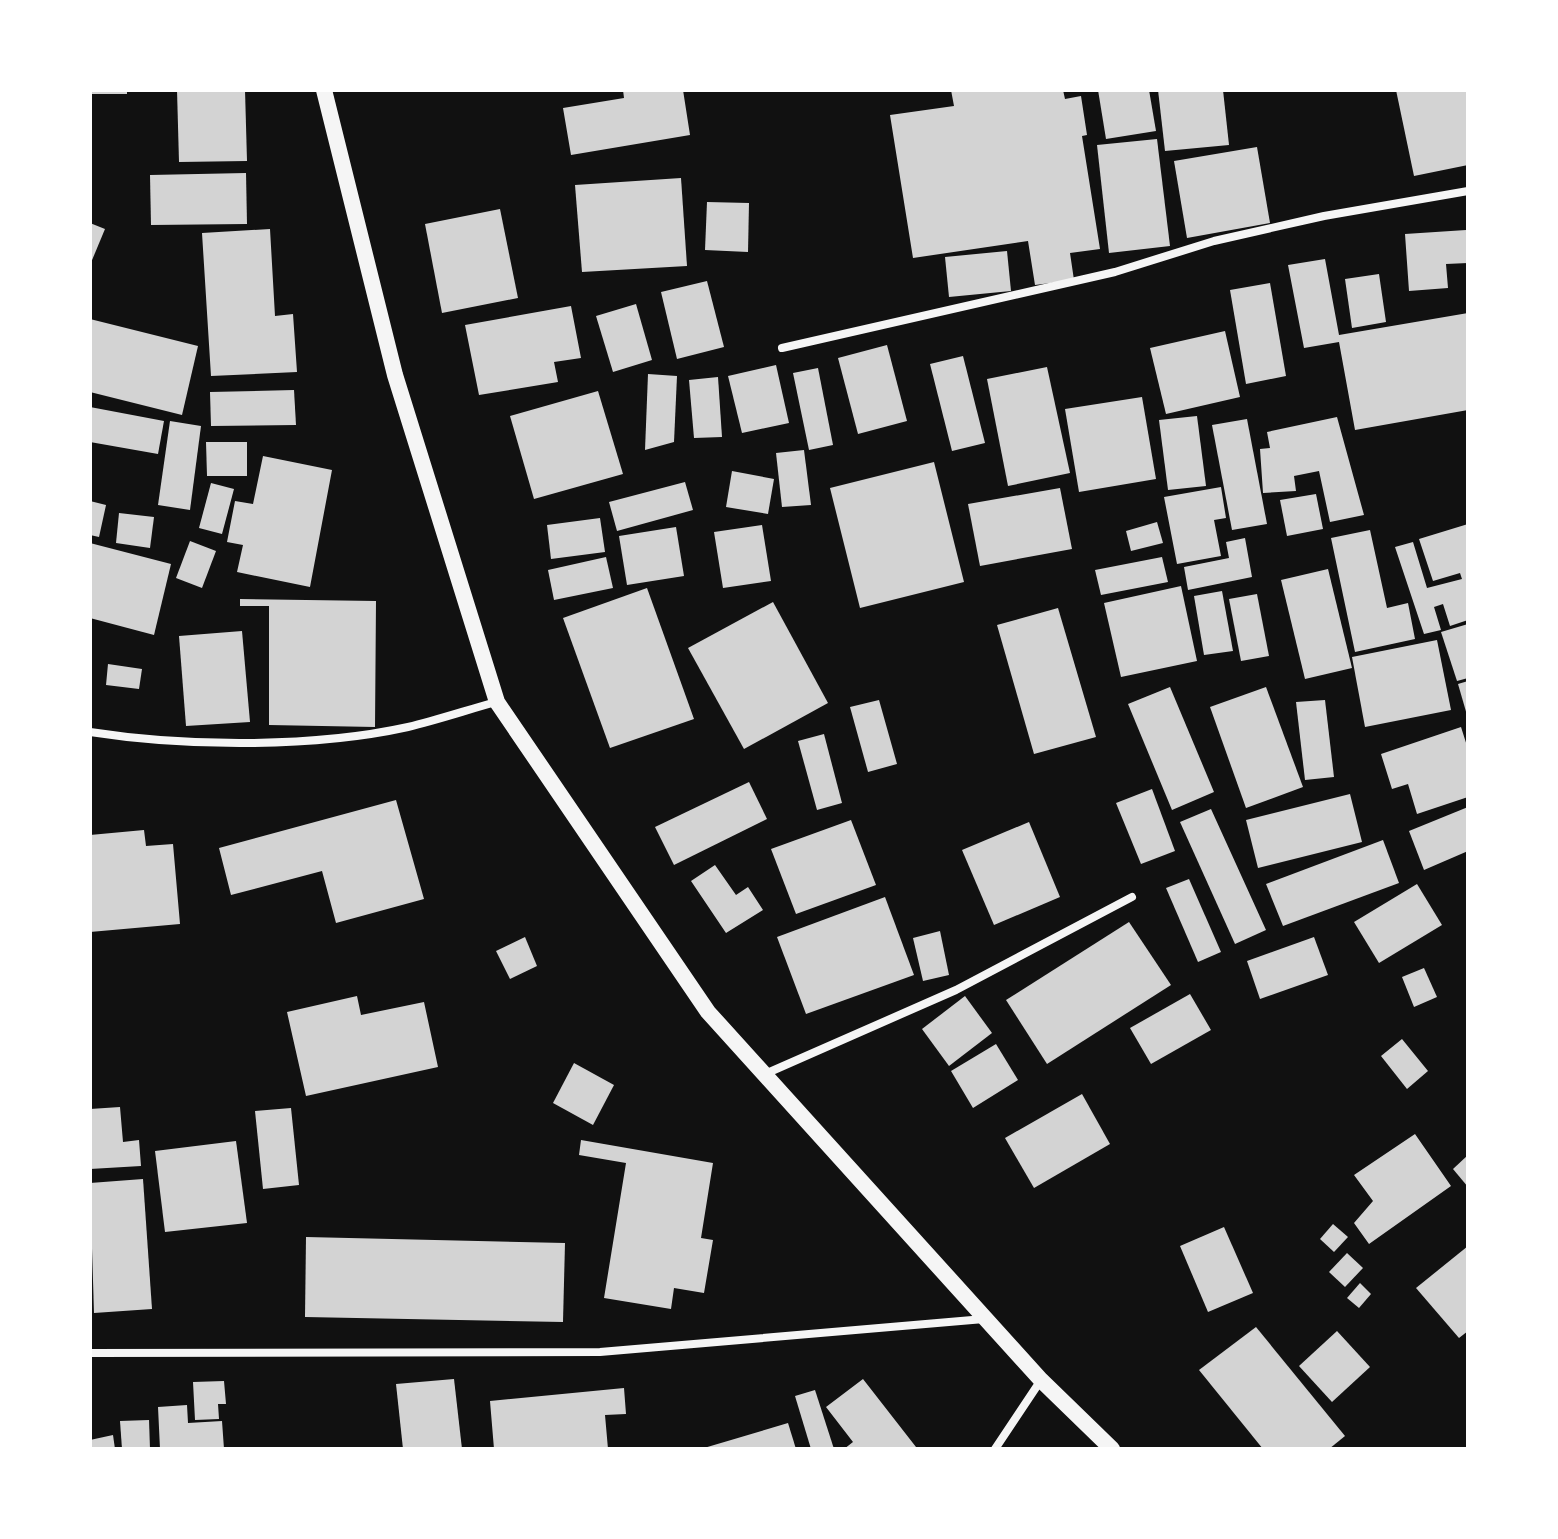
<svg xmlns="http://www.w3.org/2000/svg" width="1558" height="1539" viewBox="0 0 1558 1539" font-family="Poppins,sans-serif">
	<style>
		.building { fill: #d3d3d3 }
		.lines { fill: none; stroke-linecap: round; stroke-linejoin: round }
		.minor { stroke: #f5f5f5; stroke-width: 8 }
		.secondary { stroke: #f5f5f5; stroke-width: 16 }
	</style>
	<rect width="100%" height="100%" fill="#111"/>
	<g class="building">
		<rect x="92" y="90" width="35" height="4"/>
		<path d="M177,90H245L247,161L179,162Z"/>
		<path d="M623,90H683L690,135L571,155L563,108L624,98Z"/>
		<path d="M951,90H1063L1065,99L1081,96L1087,135L1082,136L1100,249L1070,253L1074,280L1035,285L1028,241L913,258L890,115L954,106Z"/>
		<path d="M1098,90H1149L1156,131L1106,139Z"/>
		<path d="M1158,90H1223L1229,145L1165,151Z"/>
		<path d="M1396,90H1468V165L1414,176Z"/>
		<path d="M1157,139L1170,246L1109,253L1097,145Z"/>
		<path d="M1257,147L1270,223L1187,238L1174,161Z"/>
		<path d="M246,173L247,224L151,225L150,175Z"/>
		<path d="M681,178L687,266L582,272L575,185Z"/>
		<path d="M707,202L749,203L748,252L705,250Z"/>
		<path d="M500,209L518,298L442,313L425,224Z"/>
		<path d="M90,223L105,229L90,265Z"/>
		<path d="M270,229L275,316L293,314L297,372L211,376L202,233Z"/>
		<path d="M1466,230L1468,263L1446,264L1448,288L1409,291L1405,234Z"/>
		<path d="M1007,251L1011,291L949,297L945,257Z"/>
		<path d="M1325,259L1339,335L1468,313V410L1355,430L1339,342L1304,348L1288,265Z"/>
		<path d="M1379,274L1386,322L1352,328L1345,279Z"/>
		<path d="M707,281L724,347L677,359L661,292Z"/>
		<path d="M1270,283L1286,376L1246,384L1230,290Z"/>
		<path d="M636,304L652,360L613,372L596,316Z"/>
		<path d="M571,306L581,358L554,362L558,382L479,395L465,325Z"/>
		<path d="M90,319L198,346L182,415L90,392Z"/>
		<path d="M1225,331L1240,397L1166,414L1150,348Z"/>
		<path d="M887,345L907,421L858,434L838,358Z"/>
		<path d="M963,356L985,443L952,451L930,364Z"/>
		<path d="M776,365L789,423L742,433L728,376Z"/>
		<path d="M1047,367L1070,473L1008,486L987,379Z"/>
		<path d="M818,368L833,445L809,450L793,373Z"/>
		<path d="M648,374L677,376L674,442L645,450Z"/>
		<path d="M718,377L722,437L694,438L689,380Z"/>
		<path d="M294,390L296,425L211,426L210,392Z"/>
		<path d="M598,391L623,474L534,499L510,416Z"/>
		<path d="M1142,397L1156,479L1079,492L1065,409Z"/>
		<path d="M90,407L164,421L158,454L90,442Z"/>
		<path d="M1197,416L1206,486L1168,490L1159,420Z"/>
		<path d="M1337,417L1364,515L1330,522L1319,471L1294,476L1296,491L1263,493L1260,449L1270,448L1267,432Z"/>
		<path d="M1247,419L1267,524L1232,530L1212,425Z"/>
		<path d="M170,421L201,426L190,510L158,505Z"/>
		<path d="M206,442H247V476H207Z"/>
		<path d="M804,450L811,505L782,507L776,453Z"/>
		<path d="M263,456L332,470L310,587L237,572L243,545L227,542L235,501L253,504Z"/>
		<path d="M934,462L964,582L860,608L830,488Z"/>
		<path d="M732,471L774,479L768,514L726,507Z"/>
		<path d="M685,482L693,510L617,531L609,502Z"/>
		<path d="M211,483L234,489L222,534L199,528Z"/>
		<path d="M1221,487L1226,518L1214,520L1221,556L1177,564L1164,497Z"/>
		<path d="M1060,488L1072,549L980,566L968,504Z"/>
		<path d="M1316,494L1323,529L1287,536L1280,500Z"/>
		<path d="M90,501L106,505L99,537L90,535Z"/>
		<path d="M119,513L154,517L150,548L116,543Z"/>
		<path d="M600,518L605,552L551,559L547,525Z"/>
		<path d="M1157,522L1163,543L1131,551L1126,531Z"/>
		<path d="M1468,524V620L1450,626L1443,604L1434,607L1441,630L1424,634L1395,547L1413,542L1427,588L1462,579L1460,573L1433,581L1419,539Z"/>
		<path d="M762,525L771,581L723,588L714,532Z"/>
		<path d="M676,527L684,576L627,585L619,536Z"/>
		<path d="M1370,530L1387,608L1408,603L1415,639L1355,652L1331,538Z"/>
		<path d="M1245,538L1252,577L1188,590L1184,567L1229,558L1226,542Z"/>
		<path d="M190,541L216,551L202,588L176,578Z"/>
		<path d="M90,543L171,564L154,635L90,618Z"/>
		<path d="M606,557L613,588L554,600L548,570Z"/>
		<path d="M1162,557L1168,582L1101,595L1095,570Z"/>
		<path d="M1328,569L1352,668L1305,679L1281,580Z"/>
		<path d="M1181,586L1197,661L1121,677L1104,603Z"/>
		<path d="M647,588L694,719L610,748L563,618Z"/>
		<path d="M1222,591L1233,651L1204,655L1194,596Z"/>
		<path d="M1257,594L1269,656L1241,661L1229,599Z"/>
		<path d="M240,599L376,601L375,727L269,725V606H240Z"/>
		<path d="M773,602L828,703L744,749L688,648Z"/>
		<path d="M1058,608L1096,737L1034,754L997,625Z"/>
		<path d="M1468,624V678L1457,681L1441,632Z"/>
		<path d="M242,631L250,722L186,726L179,636Z"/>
		<path d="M1437,640L1451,710L1365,727L1352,657Z"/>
		<path d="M108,664L142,669L139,689L106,685Z"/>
		<path d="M1468,681V715H1467L1458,684Z"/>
		<path d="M1170,687L1214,792L1172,810L1128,704Z"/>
		<path d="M1266,687L1303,787L1246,808L1210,707Z"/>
		<path d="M879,700L897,764L868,772L850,707Z"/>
		<path d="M1325,700L1334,777L1305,780L1296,702Z"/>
		<path d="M1461,727L1468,749V797L1417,814L1408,784L1392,789L1381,754Z"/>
		<path d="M824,734L842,803L817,810L798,741Z"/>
		<path d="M749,782L767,819L674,865L655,827Z"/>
		<path d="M1152,789L1175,851L1141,864L1116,803Z"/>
		<path d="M1350,794L1362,842L1258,868L1246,820Z"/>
		<path d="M396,800L424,899L336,923L322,871L231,895L219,848Z"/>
		<path d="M1468,807V851L1424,870L1409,831Z"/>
		<path d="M1211,809L1266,930L1235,944L1180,822Z"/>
		<path d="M851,820L876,885L796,914L771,849Z"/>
		<path d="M1029,822L1060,897L994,925L962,850Z"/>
		<path d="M144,830L146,846L173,844L180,924L90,932V835Z"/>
		<path d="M1383,840L1399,883L1283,926L1266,884Z"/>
		<path d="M715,865L736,895L748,887L763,910L726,933L691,881Z"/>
		<path d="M1189,879L1221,952L1198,962L1166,888Z"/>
		<path d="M1417,884L1442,925L1379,963L1354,922Z"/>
		<path d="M885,897L914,975L806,1014L777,937Z"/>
		<path d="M1129,922L1171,985L1047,1064L1006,1000Z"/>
		<path d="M940,931L949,975L923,981L913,938Z"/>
		<path d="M525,937L537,966L510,979L496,951Z"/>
		<path d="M1314,937L1328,975L1260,999L1247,961Z"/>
		<path d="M1424,968L1437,997L1414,1007L1402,977Z"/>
		<path d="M1190,994L1211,1030L1151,1064L1130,1028Z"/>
		<path d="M357,996L361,1015L424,1002L438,1067L306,1096L287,1012Z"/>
		<path d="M965,996L992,1033L949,1066L922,1029Z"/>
		<path d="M1402,1039L1428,1071L1407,1089L1381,1056Z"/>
		<path d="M996,1044L1018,1080L973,1108L951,1071Z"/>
		<path d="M574,1063L614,1085L593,1125L553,1103Z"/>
		<path d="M1082,1094L1110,1144L1034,1188L1005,1138Z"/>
		<path d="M120,1107L123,1142L139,1140L141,1166L90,1169V1109Z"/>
		<path d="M291,1108L299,1185L263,1189L255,1111Z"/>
		<path d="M1415,1134L1451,1186L1369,1244L1354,1223L1373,1201L1354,1175Z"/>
		<path d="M581,1140L713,1163L701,1238L713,1240L704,1293L674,1288L671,1309L604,1298L626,1163L579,1155Z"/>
		<path d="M236,1141L247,1223L165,1232L155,1151Z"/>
		<path d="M1468,1155V1187L1453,1169Z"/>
		<path d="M143,1179L152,1309L94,1313L90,1183Z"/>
		<path d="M1333,1224L1348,1237L1334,1252L1320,1239Z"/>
		<path d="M1224,1227L1253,1293L1208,1312L1180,1246Z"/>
		<path d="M306,1237L565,1243L563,1322L305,1317Z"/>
		<path d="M1468,1246V1331L1459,1338L1416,1288Z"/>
		<path d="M1347,1253L1363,1268L1345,1287L1329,1272Z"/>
		<path d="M1360,1283L1371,1294L1359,1308L1347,1298Z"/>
		<path d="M1256,1327L1345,1436L1329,1449H1263L1199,1370Z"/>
		<path d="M1337,1331L1370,1367L1332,1402L1299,1366Z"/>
		<path d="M454,1379L462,1449H403L396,1384Z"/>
		<path d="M863,1379L916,1447L914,1449H844L853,1442L826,1407Z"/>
		<path d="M224,1381L226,1404H218L219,1419L195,1420L193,1382Z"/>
		<path d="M624,1388L626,1414L605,1415L608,1449H494L490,1401Z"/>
		<path d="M815,1390L834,1449H811L795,1396Z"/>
		<path d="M187,1405L188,1423L222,1421L224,1449H160L158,1407Z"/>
		<path d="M149,1420L150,1449H122L120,1421Z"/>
		<path d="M788,1423L796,1449H704V1448Z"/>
		<path d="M113,1435L115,1449H90V1440Z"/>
	</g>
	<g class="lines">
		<g class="minor">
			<path d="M782,348L1115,272L1214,241L1324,216L1468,191"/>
			<path d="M90,732C186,747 313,748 408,727C437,720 467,710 496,702"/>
			<path d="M765,1074L956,990L1132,897"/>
			<path d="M90,1353L600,1352L984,1319"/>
			<path d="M995,1449L1041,1380"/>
		</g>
		<path class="secondary" d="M324,90L395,375L497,702L708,1012L1041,1380L1112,1449"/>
	</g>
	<rect width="1558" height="1539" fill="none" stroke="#ffffff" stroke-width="184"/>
</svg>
